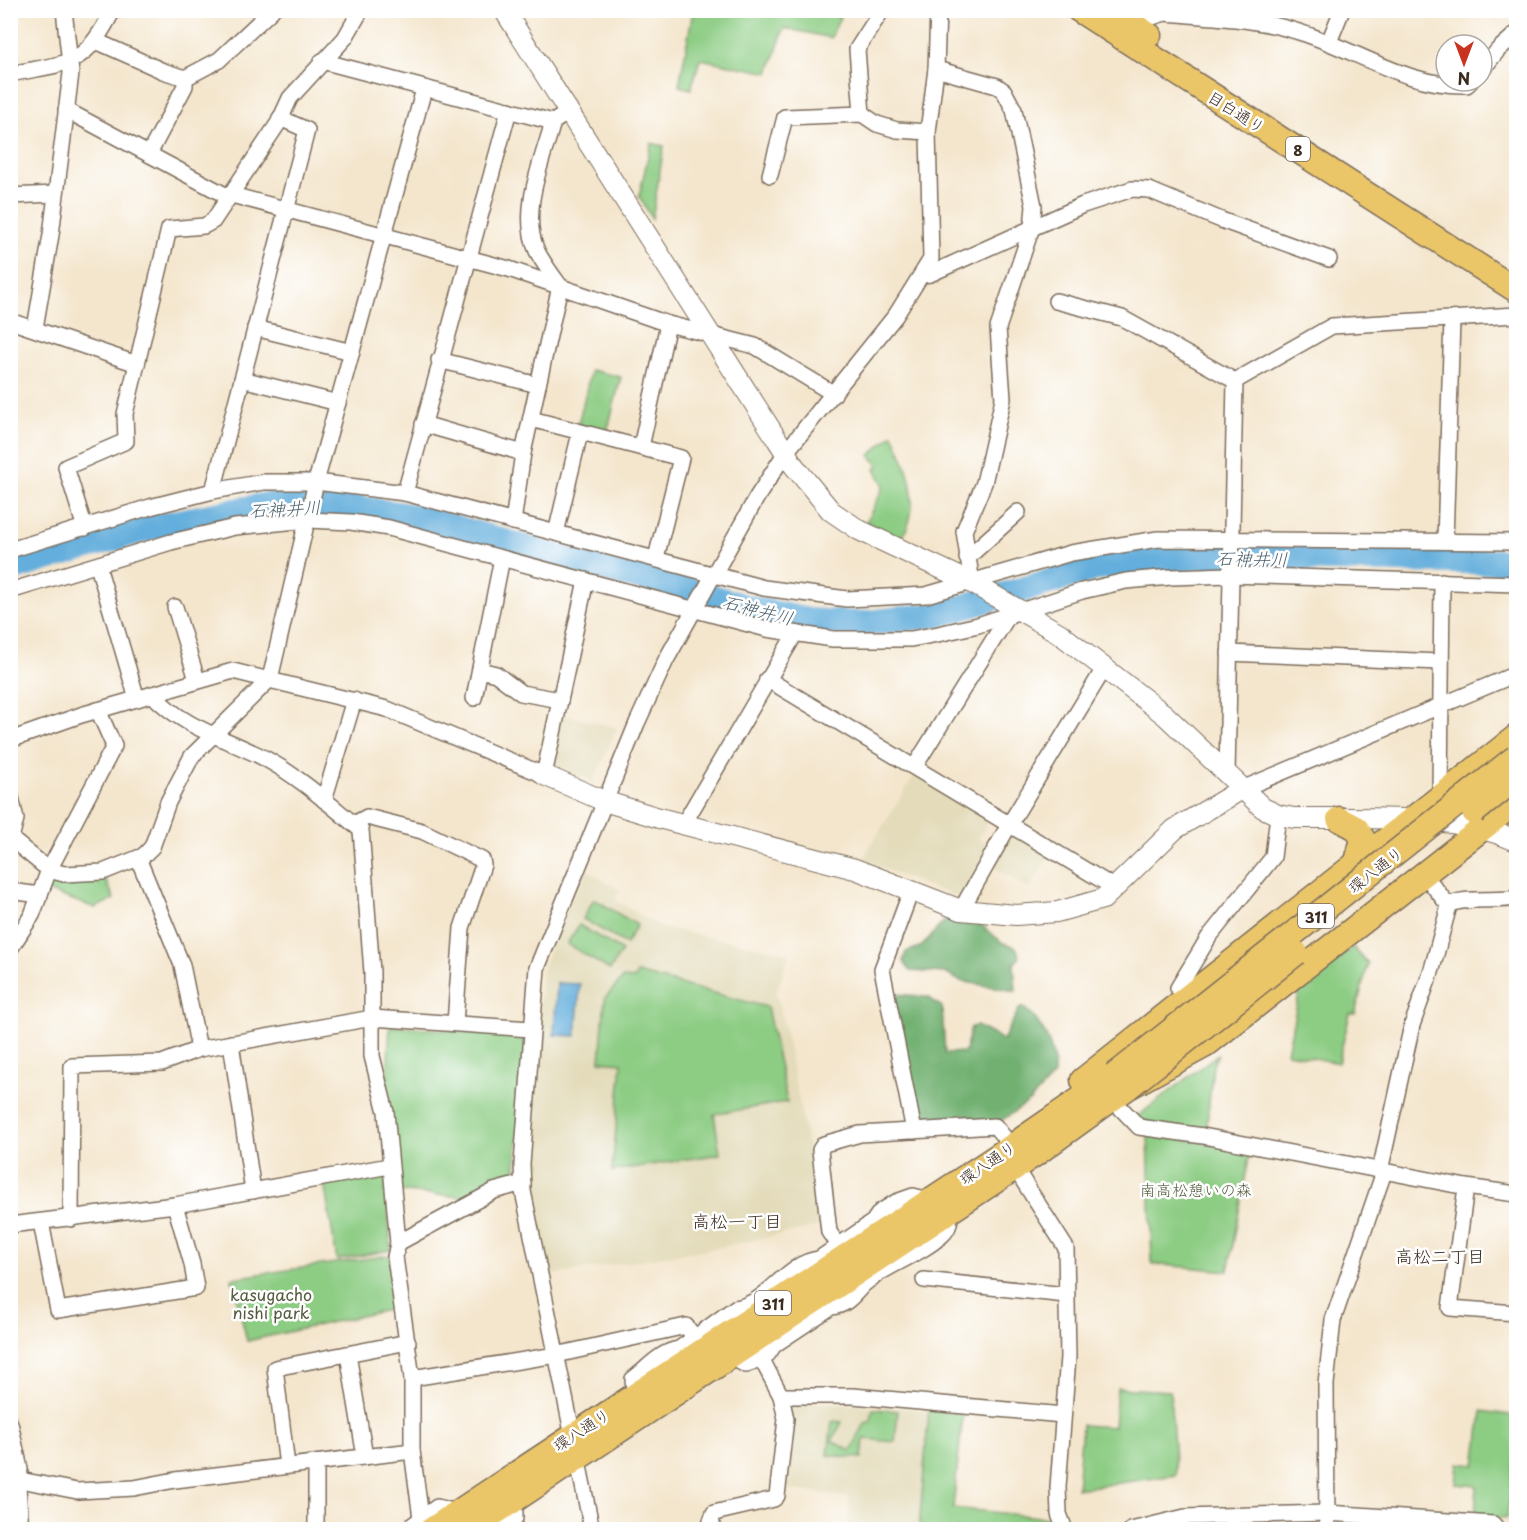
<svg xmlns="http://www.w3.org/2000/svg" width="1527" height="1540" viewBox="0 0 1527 1540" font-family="'Playpen Sans','Klee One',sans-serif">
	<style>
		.built { fill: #e3dbba }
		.green { fill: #8ccc83; stroke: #647b50; stroke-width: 1.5 }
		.forest { fill: #71b071; stroke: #566d48; stroke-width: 1.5 }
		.water { fill: #64aedc; stroke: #506c7d; stroke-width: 1.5 }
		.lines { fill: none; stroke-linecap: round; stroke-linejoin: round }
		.river { stroke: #64aedc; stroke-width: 26 }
		.minor-casing { stroke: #7c6c5b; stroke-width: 18 }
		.tertiary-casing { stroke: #7c6c5b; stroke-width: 22 }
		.primary-casing { stroke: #7c6c5b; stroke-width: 27 }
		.minor { stroke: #fff; stroke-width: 15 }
		.tertiary { stroke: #fff; stroke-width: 20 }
		.primary { stroke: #ebc669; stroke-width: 24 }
		.primary-bridge-casing { stroke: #7c6c5b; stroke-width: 27; stroke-linecap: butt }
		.primary-bridge { stroke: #ebc669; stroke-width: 24 }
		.labels { text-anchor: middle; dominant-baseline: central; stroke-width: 5; stroke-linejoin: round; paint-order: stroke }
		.shield { fill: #fff; stroke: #766a62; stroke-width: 1.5 }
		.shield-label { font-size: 15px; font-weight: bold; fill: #3b2a1e }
		.street-label { font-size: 16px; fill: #3b2a1e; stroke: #fff }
		.park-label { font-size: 16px; fill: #535b3c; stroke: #fff }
		.water-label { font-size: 18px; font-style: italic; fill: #4b5f6a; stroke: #fff }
		.neighbourhood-label { font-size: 18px; fill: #3b2a1e; stroke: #fff }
	</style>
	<rect width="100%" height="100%" fill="#fff"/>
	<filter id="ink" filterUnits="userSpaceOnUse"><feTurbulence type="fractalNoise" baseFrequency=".0167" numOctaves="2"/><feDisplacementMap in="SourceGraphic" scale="12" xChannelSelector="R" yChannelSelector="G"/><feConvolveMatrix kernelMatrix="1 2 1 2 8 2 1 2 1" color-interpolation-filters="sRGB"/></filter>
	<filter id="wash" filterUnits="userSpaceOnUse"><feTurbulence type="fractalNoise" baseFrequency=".008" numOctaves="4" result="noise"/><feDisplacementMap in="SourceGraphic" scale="24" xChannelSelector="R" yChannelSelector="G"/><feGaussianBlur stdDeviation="1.35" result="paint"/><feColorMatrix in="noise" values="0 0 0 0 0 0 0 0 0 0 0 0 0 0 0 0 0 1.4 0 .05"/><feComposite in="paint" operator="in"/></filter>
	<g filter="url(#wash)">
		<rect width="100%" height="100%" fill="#f4e6cd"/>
		<g class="built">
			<path d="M561,714L617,728L593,783L550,762Z"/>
			<path d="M915,774L990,819L978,838L990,845L961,894L956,897L862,860Z"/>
			<path d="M1012,833L1050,855L1029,889L992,866Z"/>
			<path d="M583,868L620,890L615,900L663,928L789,953L776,994L780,1004L809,1153L815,1152L825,1225L720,1247L547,1276L531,1195L530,1162L542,971Z"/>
			<path d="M792,1403H834L929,1410L919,1529H848L849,1497L785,1489L791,1442L788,1407Z"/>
		</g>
		<g class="green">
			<path d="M824,11L840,17L831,38L784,28L769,73L700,59L691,89L679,86L693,11Z"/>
			<path d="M651,143L664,146L652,219L639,196Z"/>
			<path d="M591,370L621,377L607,432L578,425Z"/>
			<path d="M893,434C909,469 923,505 901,540L866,522L884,486L875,469L879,466L870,455Z"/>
			<path d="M105,878L114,899L95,908L47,891L50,882L55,879Z"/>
			<path d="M594,899L637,925L626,944L583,919Z"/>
			<path d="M579,925L622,951L610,970L567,944Z"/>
			<path d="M1353,947L1368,964L1355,1014H1350L1338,1063L1287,1053L1300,989Z"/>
			<path d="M637,973L767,1007L787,1102L714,1114L720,1154L612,1171L622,1063L600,1061L605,998L623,978L634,979Z"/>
			<path d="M390,1026L521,1036L526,1041L515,1177L473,1198L395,1191L386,1094Z"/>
			<path d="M1218,1054L1213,1065L1206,1133L1140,1123L1138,1116Z"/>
			<path d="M1148,1135L1199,1141L1250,1152L1228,1271L1152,1264Z"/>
			<path d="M386,1173L391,1250L337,1260L324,1183Z"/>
			<path d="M390,1255L397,1308L247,1341L232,1278Z"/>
			<path d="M1117,1388L1170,1391L1176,1475L1077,1489L1082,1425L1114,1427Z"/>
			<path d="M873,1409L898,1411L895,1442L864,1439L862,1458L828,1455L832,1421L842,1422L832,1441L851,1451L865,1423L871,1421Z"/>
			<path d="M929,1410L963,1414L953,1508L1049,1518L1053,1529L919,1530Z"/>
			<path d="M1482,1411L1516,1416V1465H1514L1507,1518L1475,1516L1477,1486L1456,1484L1458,1463L1475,1465Z"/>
		</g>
		<g class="forest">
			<path d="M951,918L975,920L1003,943L1016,947L1020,957L1014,964L1016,991L960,981L945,973L910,971L903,961L906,952L922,946L945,920Z"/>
			<path d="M896,994L928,997L942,1007L945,1053L965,1052L971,1027L977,1026L1003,1040L1019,1009L1023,1007C1043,1023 1056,1049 1054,1075L1030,1101L1001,1121L921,1126L917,1123L892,999Z"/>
		</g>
		<path class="water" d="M557,983L580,984L576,1036L554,1035Z"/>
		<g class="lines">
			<path class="river" d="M10,569L153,527L267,505L343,506L417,517L587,565L672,585L745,607L808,621L860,624L936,615L1103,566L1198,557L1516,562"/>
		</g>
	</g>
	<g filter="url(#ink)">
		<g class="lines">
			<g class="minor-casing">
				<g id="minor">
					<path d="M1136,27L1152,17L1165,13C1211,17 1257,18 1302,33C1357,50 1407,87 1467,85L1471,81"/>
					<path d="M96,41L163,71L185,78L219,60L272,10"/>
					<path d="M1329,42L1342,10"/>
					<path d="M322,61L553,122"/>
					<path d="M936,69L997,86L1004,91L1014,110L1034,206L1032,227L998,328L1003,399L984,483L964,531L972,583"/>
					<path d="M1482,70L1498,50L1516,34"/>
					<path d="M10,74C69,62 84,68 113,10"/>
					<path d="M66,110L227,196"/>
					<path d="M862,114L857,49L882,10"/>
					<path d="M149,154L185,86V78"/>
					<path d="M770,175L785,117L862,114L877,124L897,130L928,132"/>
					<path d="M228,194L509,269L668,324L755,346L834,394"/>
					<path d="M10,196L55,194"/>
					<path d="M922,275L930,274L1083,205L1132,189L1149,190L1221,220L1329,259"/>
					<path d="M1056,301L1122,318L1235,381"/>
					<path d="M10,321L137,364"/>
					<path d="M35,328L51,235L71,73L64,10"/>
					<path d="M255,328L352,352"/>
					<path d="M439,360L538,385"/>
					<path d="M242,379L338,403"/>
					<path d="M1235,381L1332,326L1516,315"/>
					<path d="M531,419L681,458L656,558"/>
					<path d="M423,424L523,453"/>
					<path d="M641,447L668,324"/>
					<path d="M213,491L307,130L280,118"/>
					<path d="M405,493L509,110"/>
					<path d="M513,522L523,453L560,286C552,275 543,263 537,251C519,212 543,159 553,122L569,112"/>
					<path d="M85,528L66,467L126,441L125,414L169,229L204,226L213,221L279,122L290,98L345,38L361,10"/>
					<path d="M556,533L580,433"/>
					<path d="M1445,541L1452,320"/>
					<path d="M10,550L150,507L213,491L264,482H316L405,493L764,588L847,599L926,595L1071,553L1158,539L1516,542"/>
					<path d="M967,558L1018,512"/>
					<path d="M98,566L137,699"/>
					<path d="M10,591L171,542L235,527L308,520L351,522L389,528L767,629L833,639H911L938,634L978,625L1082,591L1126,581L1171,577L1230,575L1516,584"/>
					<path d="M175,607L197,680"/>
					<path d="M1229,653L1440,662"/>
					<path d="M480,670L496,674L521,693L560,700"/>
					<path d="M767,679L1115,888"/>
					<path d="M152,694C183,728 226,738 266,759C301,778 330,805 361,830L372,972V1056L386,1112L398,1243L395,1257L412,1378V1451L421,1518"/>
					<path d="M474,698L502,558"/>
					<path d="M10,740L81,715L233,671L387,709L544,775L586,580"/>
					<path d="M915,766L1010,613"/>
					<path d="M1227,774L1235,381"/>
					<path d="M1242,789L1516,674"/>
					<path d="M10,793L16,819L11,838"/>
					<path d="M1440,797L1442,581"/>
					<path d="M324,800L354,700"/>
					<path d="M354,824L367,817L422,831L482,860L483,865L462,928L455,1023"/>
					<path d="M683,825L795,634"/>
					<path d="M10,838L49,870L64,874L103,872L143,856L152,847L168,802L192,756L270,679L316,482L424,89"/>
					<path d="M138,858L182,965L199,1049"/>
					<path d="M1424,874L1449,906C1458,896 1500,902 1516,898"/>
					<path d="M10,891L40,895"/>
					<path d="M911,891L882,969L914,1131"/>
					<path d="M961,910L1009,825L1105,667"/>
					<path d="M10,949L32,915L49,870L114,746L98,710"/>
					<path d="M1185,1000L1178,988L1209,937L1273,857L1278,815"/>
					<path d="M231,1043L253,1191"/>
					<path d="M1112,1099L1139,1127L1203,1136L1466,1187L1516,1194"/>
					<path d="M1010,1160L1066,1248L1068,1357L1058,1487L1059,1514L1065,1530"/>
					<path d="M1380,1171L1412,1025L1432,969L1449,906"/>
					<path d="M1466,1187L1450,1308L1516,1313"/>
					<path d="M71,1219L72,1066L162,1063L199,1049L372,1018L531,1029"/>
					<path d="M41,1222L58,1310L196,1288L192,1264L175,1205"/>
					<path d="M10,1225L175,1205L389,1166"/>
					<path d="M398,1243L494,1191L523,1183"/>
					<path d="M838,1245L829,1232L820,1150L824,1144L860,1134L995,1126L1011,1146"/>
					<path d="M924,1280L1066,1295"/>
					<path d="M348,1354L365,1457"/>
					<path d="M729,1356L746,1365L768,1354L774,1345L831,1307C847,1306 854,1294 864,1284C887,1264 919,1256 942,1235C950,1228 950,1220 950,1210"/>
					<path d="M412,1378L556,1355L686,1326L695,1338"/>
					<path d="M634,1394L633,1379C648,1368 660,1352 679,1349L735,1308C769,1303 785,1263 819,1259L873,1222L880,1212L896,1202L913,1196L921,1198L926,1203"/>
					<path d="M781,1396H853L1063,1415"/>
					<path d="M10,1423L20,1469L18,1487L21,1530"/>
					<path d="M316,1463V1530"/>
					<path d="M287,1466L275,1368L408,1342"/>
					<path d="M10,1478L77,1491L134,1488L175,1480L412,1451"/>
					<path d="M406,1530L437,1507L457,1512"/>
					<path d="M498,1530L515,1518V1500"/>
					<path d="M592,1530L523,1191L522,1164L537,968L637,723L666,660L757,497L786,452L896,315L931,259L928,132L936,69L938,10"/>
					<path d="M714,1530L711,1521L714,1513L774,1499L777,1496L786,1419L781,1396L761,1358"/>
					<path d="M1131,1530L1185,1517L1327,1513L1493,1524L1498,1530"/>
					<path d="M1327,1530L1326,1384L1333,1320L1384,1172"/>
				</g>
			</g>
			<g class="tertiary-casing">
				<g id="tertiary">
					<path d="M504,10L794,466L831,511L859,530L972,583L1059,633L1165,715L1263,808L1278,815L1294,818C1361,819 1457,812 1516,841"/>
					<path d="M544,775L604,801L659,818L855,869L961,910L1016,915L1057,912L1103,899L1175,829L1242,789"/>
				</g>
			</g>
			<g class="primary-casing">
				<g id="primary">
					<path d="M1079,10L1516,290"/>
					<path d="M1111,10L1149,35"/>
					<path d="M1339,819L1356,828L1363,839L1356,865"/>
					<path d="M1083,1080L1516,737"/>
					<path d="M431,1530L1005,1151L1114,1076"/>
					<path d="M469,1530L1034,1155L1127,1088L1204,1046L1516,802"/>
				</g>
			</g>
			<use href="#minor" class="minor"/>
			<use href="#tertiary" class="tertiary"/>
			<use href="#primary" class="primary"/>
			<g class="primary-bridge-casing">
				<g id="primary-bridge">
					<path d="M1474,812L1516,778"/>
					<path d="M1114,1076L1516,757"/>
					<path d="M1127,1088L1296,953"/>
				</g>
			</g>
			<use href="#primary-bridge" class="primary-bridge"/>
		</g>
	</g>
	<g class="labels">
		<g class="shield">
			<rect x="1286" y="137" width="24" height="24" rx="4.5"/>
			<rect x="1298" y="904" width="36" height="24" rx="4.5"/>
			<rect x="755" y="1291" width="36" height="24" rx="4.5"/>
		</g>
		<g class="shield-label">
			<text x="1298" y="149">8</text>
			<text x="1316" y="916">311</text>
			<text x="773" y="1303">311</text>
		</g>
		<g class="street-label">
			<text transform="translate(1237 111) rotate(32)">目白通り</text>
			<text transform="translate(1375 869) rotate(-38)">環八通り</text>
			<text transform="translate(987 1162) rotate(-34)">環八通り</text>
			<text transform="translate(581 1429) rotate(-33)">環八通り</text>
		</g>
		<g class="park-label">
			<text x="1196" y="1189">南高松憩いの森</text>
			<text x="271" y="1294">kasugacho<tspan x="271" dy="18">nishi park</tspan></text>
		</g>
		<g class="water-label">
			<text transform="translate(285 508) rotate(-3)">石神井川</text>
			<text transform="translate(1252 558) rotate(1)">石神井川</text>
			<text transform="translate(758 609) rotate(14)">石神井川</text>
		</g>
		<g class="neighbourhood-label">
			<text x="737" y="1220">高松一丁目</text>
			<text x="1440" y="1255">高松二丁目</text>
		</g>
	</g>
	<rect width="1527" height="1540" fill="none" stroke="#fff" stroke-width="36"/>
	<g transform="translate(1464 63) rotate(180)"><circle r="28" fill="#ffffff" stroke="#b1aaa5" stroke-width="1.5"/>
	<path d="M0-4.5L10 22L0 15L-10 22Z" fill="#c8321e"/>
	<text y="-9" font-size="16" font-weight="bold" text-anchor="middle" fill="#3b2a1e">N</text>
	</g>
</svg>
